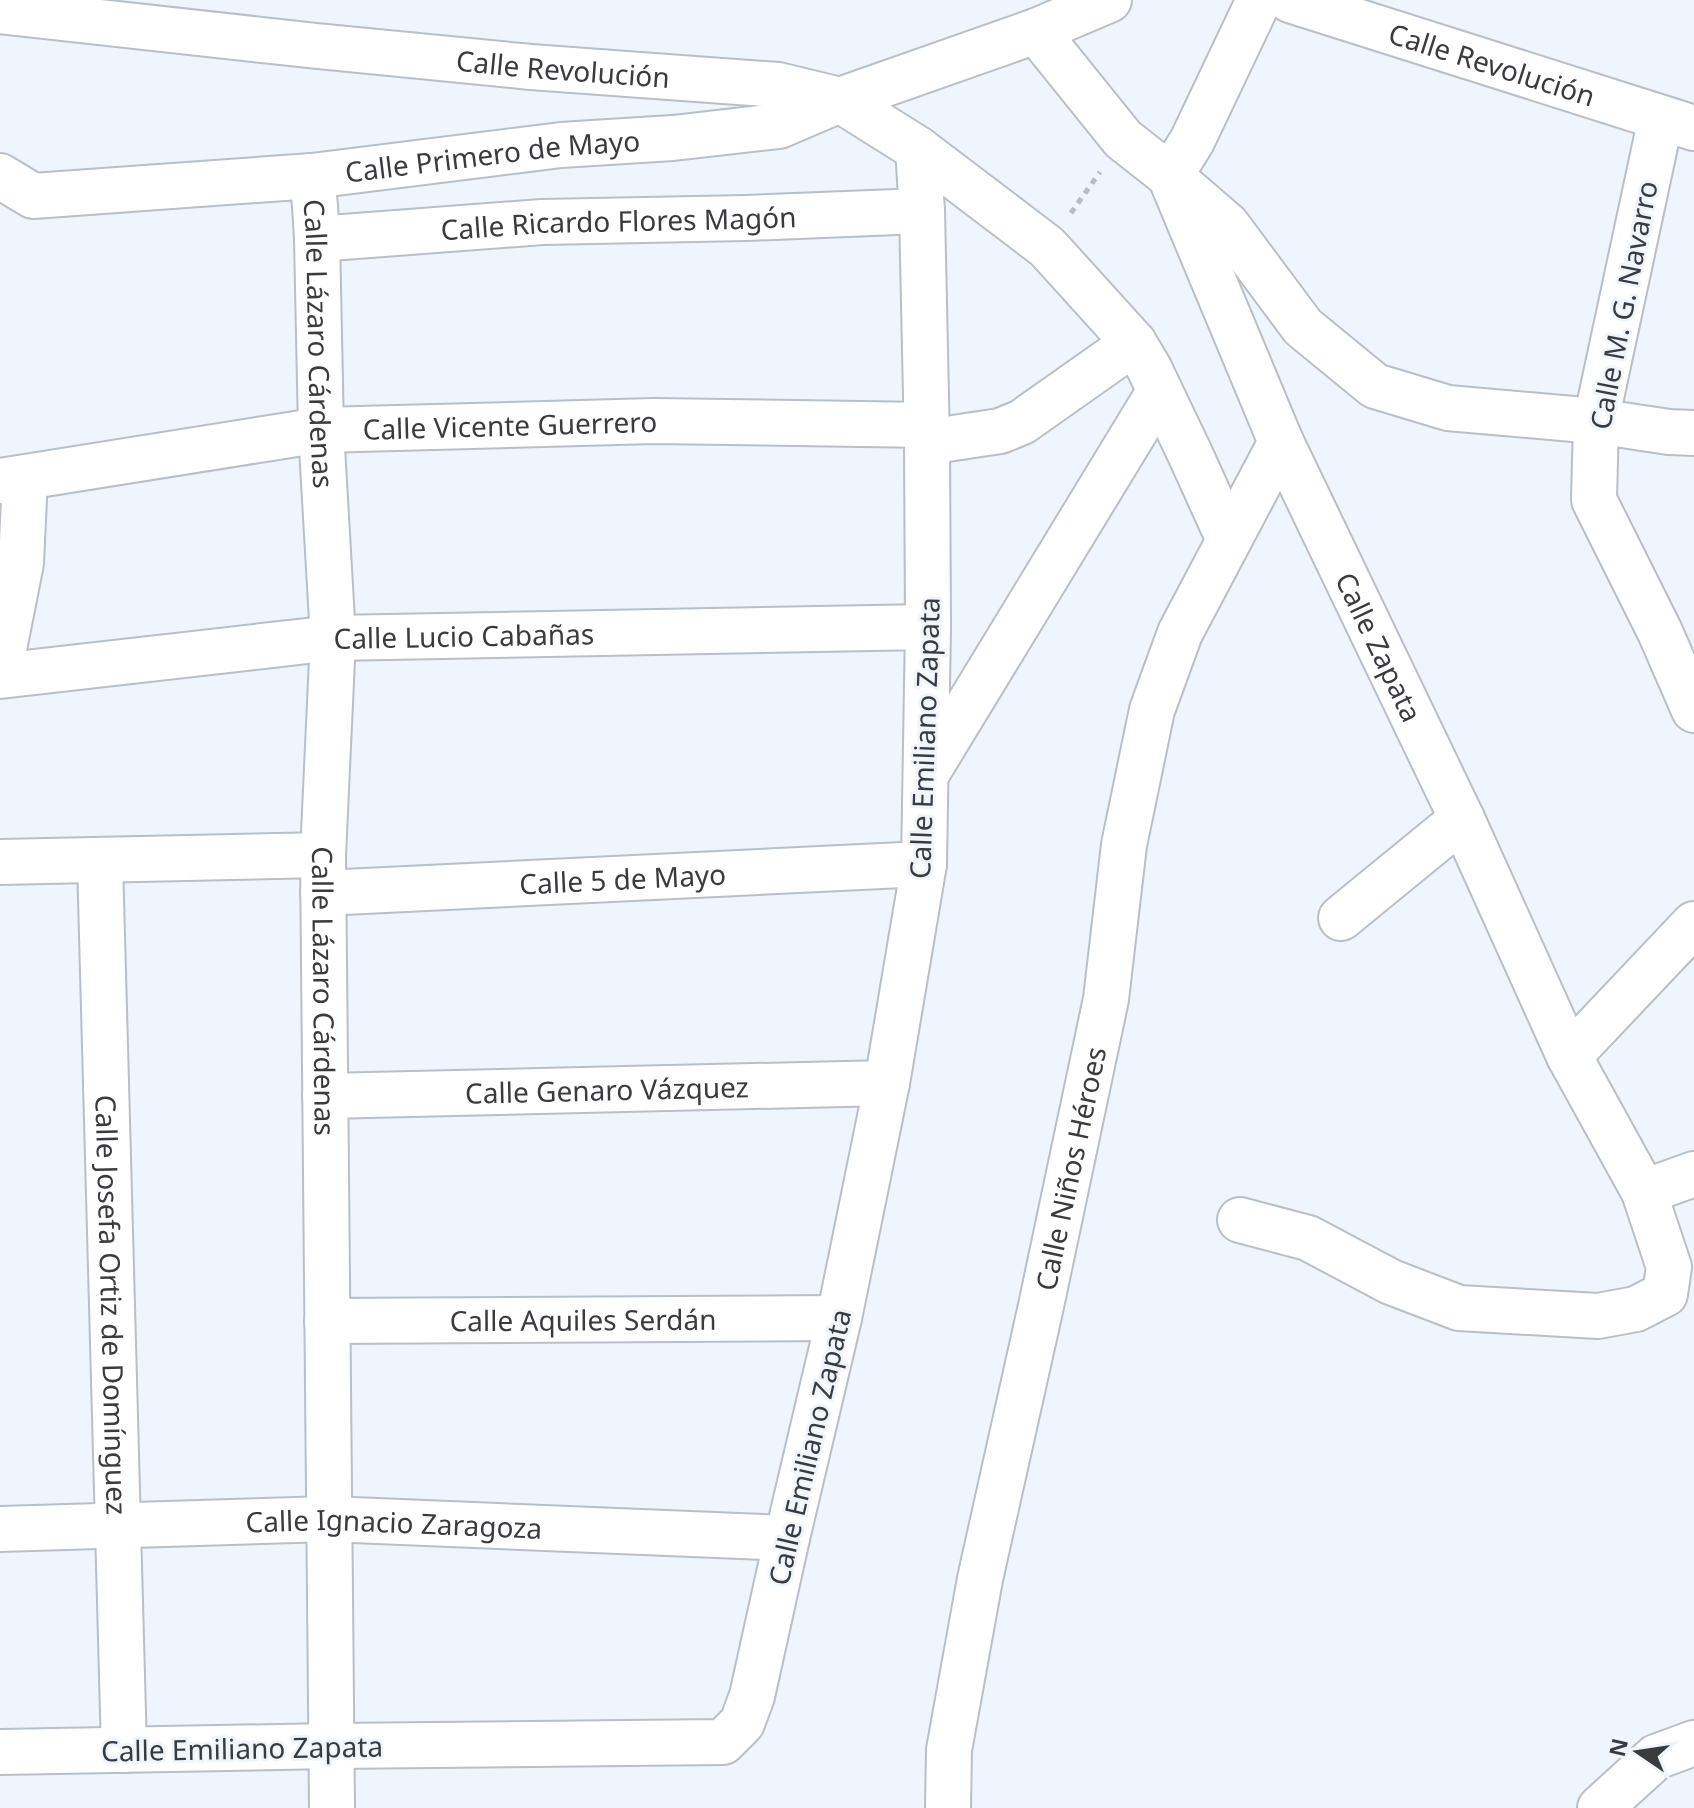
<svg xmlns="http://www.w3.org/2000/svg" width="1694" height="1808" viewBox="0 0 1694 1808" font-family="'Noto Sans',sans-serif">
	<style>
		.lines { fill: none; stroke-linecap: round; stroke-linejoin: round }
		.minor-casing { stroke: #b9bfc6; stroke-width: 48 }
		.path { stroke: #b7bcc2; stroke-width: 5; stroke-dasharray: 6 6; stroke-linecap: butt }
		.minor { stroke: #fff; stroke-width: 44 }
		.labels { text-anchor: middle; dominant-baseline: central; stroke-width: 6; stroke-linejoin: round; paint-order: stroke }
		.street-label { font-size: 28px; fill: #393b3e; stroke: #eff5fc }
	</style>
	<rect width="100%" height="100%" fill="#eff5fc"/>
	<g class="lines">
		<g class="minor-casing">
			<g id="minor">
				<path d="M1259,0L1192,141L1170,176L1227,225L1303,327L1375,386L1448,408L1596,421L1669,432L1694,433"/>
				<path id="s1" d="M1290,0L1694,128"/>
				<path id="s2" d="M0,11L317,46L531,67L778,85L840,100L1036,31L1109,0"/>
				<path id="s3" d="M1036,31L1123,139L1170,176L1281,442L1462,819L1569,1056L1644,1192L1669,1267L1665,1294L1636,1309L1598,1316L1459,1308L1391,1282L1308,1238L1240,1220"/>
				<path d="M1661,118L1596,421L1594,500L1660,632L1694,710"/>
				<path d="M918,149L1047,247L1134,343L1149,368L1191,456L1229,540"/>
				<path id="s4" d="M0,176L33,196L312,176L561,145L673,138L779,126L840,100L918,149L922,211L927,442L928,627L924,864L887,1083L839,1318L787,1538L752,1696L742,1723L723,1742L332,1746L0,1752"/>
				<path id="s5" d="M312,176L315,206L317,239L321,430L333,638L323,855L332,1808"/>
				<path id="s6" d="M317,239L542,222L746,218L922,211"/>
				<path d="M927,442L1000,431L1022,422L1134,343"/>
				<path id="s7" d="M0,481L321,430L654,421L927,425"/>
				<path d="M0,669L21,563L25,478"/>
				<path id="s8" d="M0,676L333,638L928,627"/>
				<path d="M927,773L1159,392"/>
				<path id="s9" d="M100,861L124,1750"/>
				<path d="M0,862L323,855"/>
				<path id="s10" d="M323,893L924,864"/>
				<path d="M1341,918L1462,819"/>
				<path d="M1569,1056L1694,924"/>
				<path id="s11" d="M325,1096L887,1083"/>
				<path d="M1644,1192L1694,1174"/>
				<path id="s12" d="M327,1321L839,1318"/>
				<path id="s13" d="M0,1529L329,1519L787,1538"/>
				<path id="s14" d="M948,1808L949,1750L980,1579L1041,1306L1106,999L1124,845L1152,710L1180,633L1281,442"/>
				<path d="M1600,1808L1656,1757L1694,1743"/>
			</g>
		</g>
		<path class="path" d="M1071,213L1100,172"/>
		<use href="#minor" class="minor"/>
	</g>
	<g class="labels">
		<g class="street-label">
			<text stroke="none"><textPath href="#s1" startOffset="212">Calle Revolución</textPath></text>
			<text stroke="none"><textPath href="#s2" startOffset="566">Calle Revolución</textPath></text>
			<text stroke="none"><textPath href="#s4" startOffset="500">Calle Primero de Mayo</textPath></text>
			<text stroke="none"><textPath href="#s6" startOffset="302">Calle Ricardo Flores Magón</textPath></text>
			<text transform="translate(1623 305) rotate(-79)">Calle M. G. Navarro</text>
			<text stroke="none"><textPath href="#s5" startOffset="168">Calle Lázaro Cárdenas</textPath></text>
			<text stroke="none"><textPath href="#s7" startOffset="514">Calle Vicente Guerrero</textPath></text>
			<text stroke="none"><textPath href="#s8" startOffset="466">Calle Lucio Cabañas</textPath></text>
			<text stroke="none"><textPath href="#s3" startOffset="714">Calle Zapata</textPath></text>
			<text transform="translate(924 738) rotate(-88)">Calle Emiliano Zapata</text>
			<text stroke="none"><textPath href="#s10" startOffset="300">Calle 5 de Mayo</textPath></text>
			<text stroke="none"><textPath href="#s5" startOffset="816">Calle Lázaro Cárdenas</textPath></text>
			<text stroke="none"><textPath href="#s11" startOffset="282">Calle Genaro Vázquez</textPath></text>
			<text stroke="none"><textPath href="#s14" startOffset="652">Calle Niños Héroes</textPath></text>
			<text stroke="none"><textPath href="#s9" startOffset="444">Calle Josefa Ortiz de Domínguez</textPath></text>
			<text stroke="none"><textPath href="#s12" startOffset="256">Calle Aquiles Serdán</textPath></text>
			<text transform="translate(809 1447) rotate(-77)">Calle Emiliano Zapata</text>
			<text stroke="none"><textPath href="#s13" startOffset="394">Calle Ignacio Zaragoza</textPath></text>
			<text transform="translate(242 1748) rotate(-1)">Calle Emiliano Zapata</text>
		</g>
	</g>
	<g transform="translate(1638 1752) rotate(283)" stroke="#eff5fc" stroke-width="6" paint-order="stroke">
	<path d="M0-6L14 30L0 20L-14 30Z" fill="#393b3e"/>
	<text y="-12" font-size="22" font-weight="bold" text-anchor="middle" fill="#393b3e">N</text>
	</g>
</svg>
